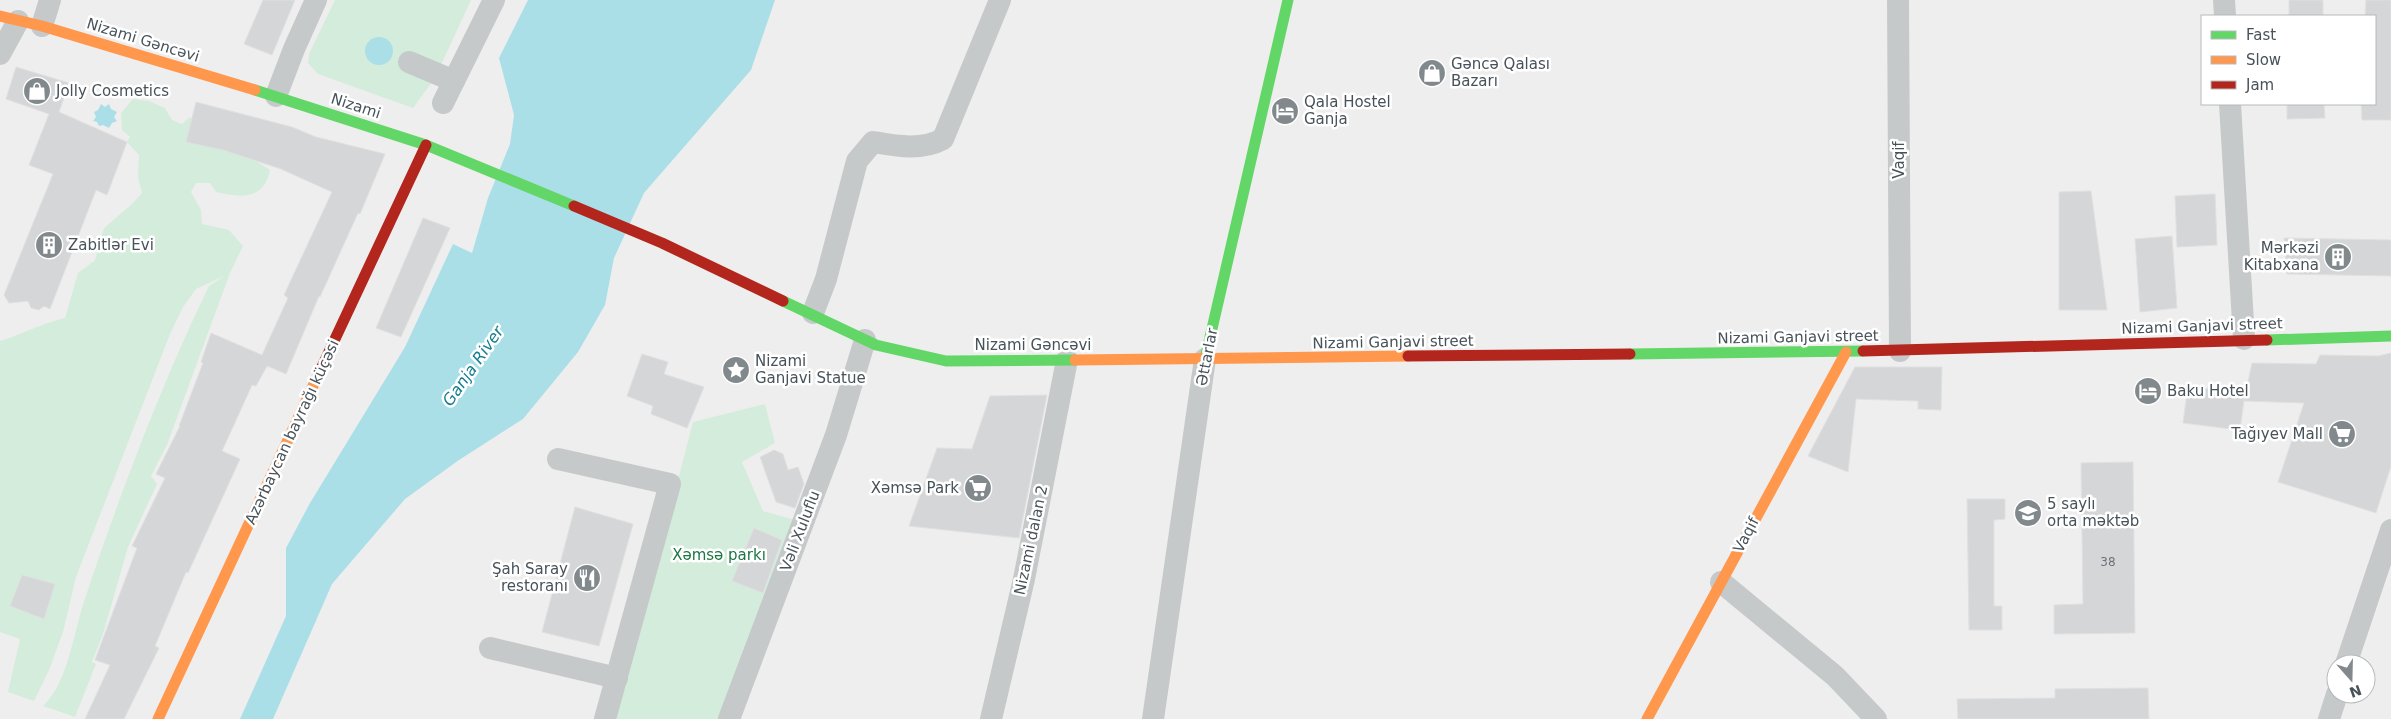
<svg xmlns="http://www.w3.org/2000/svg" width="2391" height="719" viewBox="0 0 2391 719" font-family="'DejaVu Sans',sans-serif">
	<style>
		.green { fill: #d4ecdc }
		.water { fill: #abdfe8 }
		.building { fill: #d5d6d7; stroke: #e0e0e1 }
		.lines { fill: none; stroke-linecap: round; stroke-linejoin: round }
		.street { stroke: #c6c9ca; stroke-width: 22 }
		.fast { stroke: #63d668; stroke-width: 11 }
		.slow { stroke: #ff974d; stroke-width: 11 }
		.jam { stroke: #b3261e; stroke-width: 11 }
		.labels { text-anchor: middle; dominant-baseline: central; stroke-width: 5; stroke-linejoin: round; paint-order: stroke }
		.number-label { font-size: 12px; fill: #6c747a }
		.street-label { font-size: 15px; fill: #475259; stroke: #fff }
		.poi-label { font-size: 15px; fill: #475259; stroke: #fff; text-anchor: start }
		.park-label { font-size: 15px; fill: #1d7643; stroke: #fff }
		.water-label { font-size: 16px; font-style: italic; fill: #167e90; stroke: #fff }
	</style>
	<rect width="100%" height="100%" fill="#efeeee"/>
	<g class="green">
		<path d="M335,0H471L435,78L413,108L318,74L308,63L309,54Z"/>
		<path d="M133,99L149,101L165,108L172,120L182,124L190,117L195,123L270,170C264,200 241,198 216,192L210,183H196L191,192L201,210L202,224L229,230L243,246L230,273L167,445L151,476L157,484L128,547L104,631L92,662L96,664L75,717L43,706C67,684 73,636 83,605C94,570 107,535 119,501C146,428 175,356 209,286L224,276L196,289L183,307L170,334L76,577L63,632L49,670L34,701L8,692L20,639L0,632V341C23,334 42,323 65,318L78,273L95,260L104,228L132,204L142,193L138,178L139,155L127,142L130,137L122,130L121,113Z"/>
		<path d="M765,404L775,443L742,462L763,511L795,520L720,719H616L693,422Z"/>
	</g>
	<g class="water">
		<path d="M528,0H775L751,70L644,193L614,258L605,305L578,352L523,419L459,460L405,499L332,584L273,719H240L286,616V548L310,503L405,347L453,244L472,253L488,198L510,144L514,115L499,58Z"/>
		<circle cx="379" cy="51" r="14"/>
		<path d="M101,104L105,107L109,104L111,109L117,112L114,117L117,121L112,123L109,128L103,125L99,126L97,122L93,121L96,117L94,112L98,110Z"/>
	</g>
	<g class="building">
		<path d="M263,0H295L272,55L244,44Z"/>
		<rect x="2289" y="0" width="34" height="16"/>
		<path d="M2366,0H2391V120H2362L2361,104H2375V16H2365Z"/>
		<path d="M16,67L69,83L59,112L127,142L107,195L96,190L50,309L44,306L39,310L31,308L28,301L9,303L4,295L53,174L29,165L49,114L6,99Z"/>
		<path d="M196,102L292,127L316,137L385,154L360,214L358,213L320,297L319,296L286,374L267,366L256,386L252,385L222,451L240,459L188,573L186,572L155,646L159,648L124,719H85L110,665L95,660L137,548L132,546L165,478L156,474L180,426H179L203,363L201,362L211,333L262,355L288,298L284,295L332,192L281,169L223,150L186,142Z"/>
		<path d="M2287,104H2324L2325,118L2287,119Z"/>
		<path d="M2091,191L2107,310H2059V192Z"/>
		<path d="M2215,194L2217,245L2177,247L2175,196Z"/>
		<path d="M423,218L450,228L401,337L376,328Z"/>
		<path d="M2172,236L2177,308L2140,312L2135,239Z"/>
		<path d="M2284,238L2391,240V276L2287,274Z"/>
		<path d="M2391,353V466L2376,513L2278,482L2304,403L2244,401L2252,363L2316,364L2320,355L2378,356Z"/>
		<path d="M642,354L668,362L664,374L704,387L687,428L651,414L653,406L627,396Z"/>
		<path d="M1855,367H1942L1941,410L1918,409V401L1856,399L1848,472L1808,456Z"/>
		<path d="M2188,386L2245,393L2240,430L2183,423Z"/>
		<path d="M1047,395L1019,538L909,526L937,448L972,449L990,396Z"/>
		<path d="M774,450L783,454L788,470L798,467L804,484L795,508L776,502L760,457Z"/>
		<path d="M2133,462L2135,633L2054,634V605L2083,604L2081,463Z"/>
		<path d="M1967,499H2005V519L1994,520V606H2002V630H1969Z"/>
		<path d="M575,507L633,524L599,646L542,632Z"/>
		<path d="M754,528L782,540L763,593L732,581Z"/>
		<path d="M22,575L55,584L44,619L10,606Z"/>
		<path d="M2148,688L2149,719H1958L1957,699L2055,698V689Z"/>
	</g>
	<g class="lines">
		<g class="street">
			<path d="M1898,0L1900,351"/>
			<path d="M2224,0L2225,16"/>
			<path d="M42,26L50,0"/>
			<path d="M0,54L18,21"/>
			<path d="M409,62L454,81"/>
			<path d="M276,96L294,49L316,0"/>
			<path d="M443,103L494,0"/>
			<path d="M2230,104L2244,339"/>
			<path d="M813,313L826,279L857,161L873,142C896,146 921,151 943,139L1000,0"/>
			<path d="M558,459L670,484L605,719"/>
			<path d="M1721,582L1835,676L1876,719"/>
			<path d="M490,648L617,678"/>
			<path d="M2346,664L2391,530"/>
			<path d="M729,719L836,435L865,340"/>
			<path d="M991,719L1024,579L1067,360"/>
			<path d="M1153,719L1205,359"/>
			<path d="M2329,719L2337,694"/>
		</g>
		<g class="fast">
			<path d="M255,90L426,145L574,206"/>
			<path d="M783,301L876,345L946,361L1075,360"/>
			<path d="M2267,340L2391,336"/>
			<path d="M1630,354L1863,351"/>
			<path d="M1205,359L1288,0"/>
		</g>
		<g class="slow">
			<path d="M0,16L42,26L255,90"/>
			<path d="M1075,360L1408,356"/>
			<path d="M158,719L320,371"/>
			<path d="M1647,719L1846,352"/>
		</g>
		<g class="jam">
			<path d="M574,206L662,243L783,301"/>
			<path d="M1863,351L2267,340"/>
			<path d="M1408,356L1630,354"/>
			<path d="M320,371L426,145"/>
		</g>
	</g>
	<defs>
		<g id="shop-disc" transform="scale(1.4375)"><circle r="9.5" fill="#82898d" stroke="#fff"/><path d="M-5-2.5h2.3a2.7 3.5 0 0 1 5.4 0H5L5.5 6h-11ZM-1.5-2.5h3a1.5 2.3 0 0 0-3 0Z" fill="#fff"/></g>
		<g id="hotel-disc" transform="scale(1.4375)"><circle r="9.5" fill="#82898d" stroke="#fff"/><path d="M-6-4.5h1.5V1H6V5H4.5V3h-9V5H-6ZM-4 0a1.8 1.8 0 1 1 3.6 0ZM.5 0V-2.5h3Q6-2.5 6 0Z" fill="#fff"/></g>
		<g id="building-disc" transform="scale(1.4375)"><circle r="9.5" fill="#82898d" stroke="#fff"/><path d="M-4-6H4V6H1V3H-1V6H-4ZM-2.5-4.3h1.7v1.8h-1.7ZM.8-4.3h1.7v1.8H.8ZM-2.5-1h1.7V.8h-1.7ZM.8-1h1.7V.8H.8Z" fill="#fff"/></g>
		<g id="sight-disc" transform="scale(1.4375)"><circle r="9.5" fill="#82898d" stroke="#fff"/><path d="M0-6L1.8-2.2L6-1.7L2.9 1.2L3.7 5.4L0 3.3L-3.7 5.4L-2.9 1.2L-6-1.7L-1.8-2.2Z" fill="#fff"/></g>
		<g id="supermarket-disc" transform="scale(1.4375)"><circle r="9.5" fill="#82898d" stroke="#fff"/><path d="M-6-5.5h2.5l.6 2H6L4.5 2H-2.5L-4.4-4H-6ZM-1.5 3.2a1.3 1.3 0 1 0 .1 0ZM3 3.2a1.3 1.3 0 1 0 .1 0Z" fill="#fff"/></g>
		<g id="school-disc" transform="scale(1.4375)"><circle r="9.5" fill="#82898d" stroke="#fff"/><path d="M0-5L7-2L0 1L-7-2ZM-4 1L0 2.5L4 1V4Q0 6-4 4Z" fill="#fff"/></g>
		<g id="restaurant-disc" transform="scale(1.4375)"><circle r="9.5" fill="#82898d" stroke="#fff"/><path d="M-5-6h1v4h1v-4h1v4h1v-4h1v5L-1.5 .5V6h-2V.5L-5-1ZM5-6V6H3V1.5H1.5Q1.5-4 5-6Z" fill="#fff"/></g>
	</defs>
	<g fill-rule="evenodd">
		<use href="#shop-disc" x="1432" y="73"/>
		<use href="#shop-disc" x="37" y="91"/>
		<use href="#hotel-disc" x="1285" y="111"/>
		<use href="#building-disc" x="49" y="245"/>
		<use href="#building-disc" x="2338" y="257"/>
		<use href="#sight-disc" x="736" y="370"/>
		<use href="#hotel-disc" x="2148" y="391"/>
		<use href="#supermarket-disc" x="2342" y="434"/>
		<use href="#supermarket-disc" x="978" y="488"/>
		<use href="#school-disc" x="2028" y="513"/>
		<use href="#restaurant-disc" x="587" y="578"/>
	</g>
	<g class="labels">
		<g class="number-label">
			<text x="2108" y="562">38</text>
		</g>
		<g class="street-label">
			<text transform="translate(143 40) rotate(17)">Nizami Gəncəvi</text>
			<text transform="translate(356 106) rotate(18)">Nizami</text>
			<text transform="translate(1899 160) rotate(-90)">Vaqif</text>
			<text transform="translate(2202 326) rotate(-2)">Nizami Ganjavi street</text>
			<text transform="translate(1798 337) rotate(-1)">Nizami Ganjavi street</text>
			<text transform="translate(1393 342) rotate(-1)">Nizami Ganjavi street</text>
			<text x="1033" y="345">Nizami Gəncəvi</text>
			<text transform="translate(1207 357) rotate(-79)">Əttarlar</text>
			<text transform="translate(292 432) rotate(-65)">Azərbaycan bayrağı küçəsi</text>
			<text transform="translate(800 531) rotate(-69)">Vəli Xuluflu</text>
			<text transform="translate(1746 535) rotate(-62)">Vaqif</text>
			<text transform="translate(1031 540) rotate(-78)">Nizami dalan 2</text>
		</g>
		<g class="poi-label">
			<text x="1451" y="64">Gəncə Qalası<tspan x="1451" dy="17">Bazarı</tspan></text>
			<text x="56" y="91">Jolly Cosmetics</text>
			<text x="1304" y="102">Qala Hostel<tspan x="1304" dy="17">Ganja</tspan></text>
			<text x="68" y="245">Zabitlər Evi</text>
			<text x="2319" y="248" text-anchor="end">Mərkəzi<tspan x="2319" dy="17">Kitabxana</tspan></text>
			<text x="755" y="361">Nizami<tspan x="755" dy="17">Ganjavi Statue</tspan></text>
			<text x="2167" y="391">Baku Hotel</text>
			<text x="2323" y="434" text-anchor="end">Tağıyev Mall</text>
			<text x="959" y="488" text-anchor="end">Xəmsə Park</text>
			<text x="2047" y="504">5 saylı<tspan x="2047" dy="17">orta məktəb</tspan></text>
			<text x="568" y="569" text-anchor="end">Şah Saray<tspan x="568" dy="17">restoranı</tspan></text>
		</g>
		<g class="park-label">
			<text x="719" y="555">Xəmsə parkı</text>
		</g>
		<g class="water-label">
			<text transform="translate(473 366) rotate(-55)">Ganja River</text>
		</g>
	</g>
	<rect x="2201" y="15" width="175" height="90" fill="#ffffff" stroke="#b5babd"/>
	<rect x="2211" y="31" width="25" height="8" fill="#63d668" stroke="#b5babd"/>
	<text x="2246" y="40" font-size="15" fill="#475259">Fast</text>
	<rect x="2211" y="56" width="25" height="8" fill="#ff974d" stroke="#b5babd"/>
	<text x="2246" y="65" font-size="15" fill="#475259">Slow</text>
	<rect x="2211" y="81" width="25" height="8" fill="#b3261e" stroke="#b5babd"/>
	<text x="2246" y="90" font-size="15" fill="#475259">Jam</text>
	<g transform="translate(2351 679) rotate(160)"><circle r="24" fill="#ffffff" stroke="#b5babd"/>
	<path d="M0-4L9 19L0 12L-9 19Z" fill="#82898d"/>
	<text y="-8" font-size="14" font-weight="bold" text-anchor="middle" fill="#475259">N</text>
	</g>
</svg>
